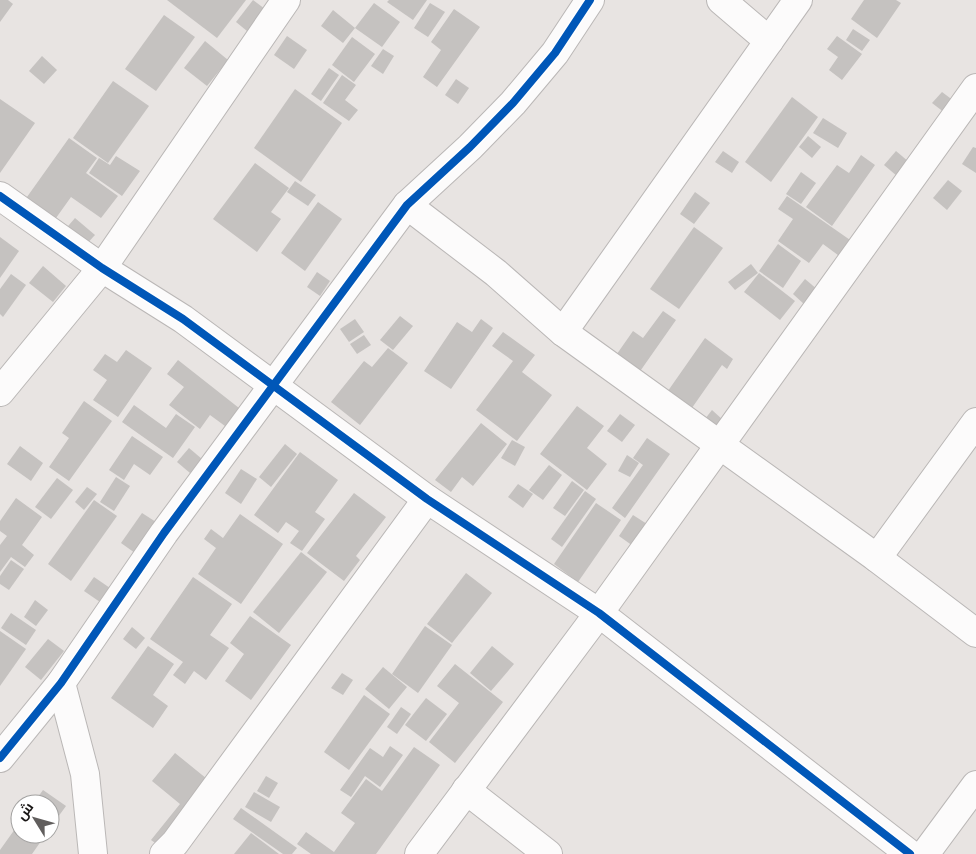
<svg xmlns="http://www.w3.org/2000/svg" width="976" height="854" viewBox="0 0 976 854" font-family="'Titillium Web',Cairo,sans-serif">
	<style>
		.building { fill: #c5c2c0 }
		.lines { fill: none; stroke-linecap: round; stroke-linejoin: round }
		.street-casing { stroke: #bab7b6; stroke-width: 30 }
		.street { stroke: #fcfbfb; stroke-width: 28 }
		.cycleway-casing { stroke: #fff; stroke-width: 11 }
		.cycleway { stroke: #0057b8; stroke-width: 8 }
	</style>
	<rect width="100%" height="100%" fill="#e8e4e2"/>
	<g class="building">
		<path d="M0,0H8L13,4L0,22Z"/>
		<path d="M167,0H246L217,38Z"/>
		<path d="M253,0L265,9L247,31L236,22Z"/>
		<path d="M389,0H427L413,20L387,2Z"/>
		<path d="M864,0H896L901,3L877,38L851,19Z"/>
		<path d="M374,3L400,22L382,47L355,28Z"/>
		<path d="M430,3L445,12L428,37L414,28Z"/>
		<path d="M454,9L480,27L437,87L423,77L441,50L431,42Z"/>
		<path d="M333,10L355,28L343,43L321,26Z"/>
		<path d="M164,15L195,37L156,91L125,69Z"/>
		<path d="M853,29L870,40L862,51L846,40Z"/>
		<path d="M287,36L307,50L294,69L274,55Z"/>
		<path d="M837,36L862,54L842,80L829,70L838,57L827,49Z"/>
		<path d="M352,37L375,54L354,82L332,65Z"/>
		<path d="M205,41L228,60L207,86L184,68Z"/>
		<path d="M383,49L394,56L383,74L371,66Z"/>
		<path d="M42,56L57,70L44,84L29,71Z"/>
		<path d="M329,68L339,75L321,101L311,94Z"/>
		<path d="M342,75L356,85L345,100L358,110L349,121L323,103Z"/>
		<path d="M456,79L469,88L458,104L445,95Z"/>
		<path d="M113,81L149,106L108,163L73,138Z"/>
		<path d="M295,89L342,123L301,182L254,148Z"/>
		<path d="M942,92L954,101L945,113L932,103Z"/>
		<path d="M792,97L818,117L771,182L745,162Z"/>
		<path d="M0,99L35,123L0,173Z"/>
		<path d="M823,118L847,133L838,148L813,133Z"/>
		<path d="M808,136L821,147L812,158L799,147Z"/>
		<path d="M69,138L97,158L86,173L118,196L101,218L71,197L51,225L22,204Z"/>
		<path d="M973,147L976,148V173L962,164Z"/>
		<path d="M723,151L739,162L732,173L715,162Z"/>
		<path d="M896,151L909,162L897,176L884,165Z"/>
		<path d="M861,155L875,165L832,226L806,207L837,165L849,173Z"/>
		<path d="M116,156L140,171L122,196L89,173L99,158L110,165Z"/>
		<path d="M255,163L289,188L271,212L281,219L257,252L213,219Z"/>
		<path d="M801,172L816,183L801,204L786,194Z"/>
		<path d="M948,180L962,191L947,210L933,198Z"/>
		<path d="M295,181L316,195L308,206L287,192Z"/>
		<path d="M695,192L710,203L694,224L680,214Z"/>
		<path d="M787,196L853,242L842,258L823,244L809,263L778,241L793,219L778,209Z"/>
		<path d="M318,202L342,219L305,271L281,253Z"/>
		<path d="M75,218L95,235L82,249L63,232Z"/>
		<path d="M694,227L723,248L679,309L650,289Z"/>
		<path d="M0,237L19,251L0,278Z"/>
		<path d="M778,244L801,261L783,288L759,271Z"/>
		<path d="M751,264L758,273L735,290L728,282Z"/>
		<path d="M43,266L66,286L53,302L29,283Z"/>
		<path d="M317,272L330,281L320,296L307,287Z"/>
		<path d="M759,273L795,301L780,320L744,292Z"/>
		<path d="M11,274L26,285L3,317L0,314V289Z"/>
		<path d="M805,279L818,290L805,305L793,294Z"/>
		<path d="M663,311L676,320L636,377L612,361L633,331L643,338Z"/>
		<path d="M400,316L413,326L393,350L380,340Z"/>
		<path d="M355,319L364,332L349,342L340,329Z"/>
		<path d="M481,319L493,328L451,389L424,371L457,322L472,332Z"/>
		<path d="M503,332L535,355L522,372L552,395L517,441L476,410L513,361L492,346Z"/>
		<path d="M364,335L371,345L357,354L350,344Z"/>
		<path d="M705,338L733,359L727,369L722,365L687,415L663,398Z"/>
		<path d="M388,348L408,363L360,425L331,402L364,361L372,367Z"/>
		<path d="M126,350L152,368L118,417L93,400L107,380L93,370L105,354L117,362Z"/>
		<path d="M178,360L239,408L225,426L210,415L200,429L169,405L184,387L167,374Z"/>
		<path d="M84,401L112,421L69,481L49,467L69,438L62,433Z"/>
		<path d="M134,405L166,428L176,414L195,427L173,458L122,422Z"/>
		<path d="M577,406L604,426L587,448L607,464L587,490L540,454Z"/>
		<path d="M712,410L723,420L712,433L701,424Z"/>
		<path d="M620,414L635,425L622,442L607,431Z"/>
		<path d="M481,423L507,444L473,486L462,477L451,492L435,480Z"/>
		<path d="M132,436L163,457L150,475L134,464L124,480L109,470Z"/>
		<path d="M647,438L670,454L625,518L612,508L643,465L633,458Z"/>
		<path d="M512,440L525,447L515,466L501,458Z"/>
		<path d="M285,444L297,454L271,487L259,477Z"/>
		<path d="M20,446L43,463L31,481L7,464Z"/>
		<path d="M189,448L202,459L190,473L177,462Z"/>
		<path d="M300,452L338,480L315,512L325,519L302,551L290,543L299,531L286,522L278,533L254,515Z"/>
		<path d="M627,455L639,463L630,477L618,471Z"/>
		<path d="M549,465L562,475L543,500L529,490Z"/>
		<path d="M241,469L257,479L241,504L225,493Z"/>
		<path d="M116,477L130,486L114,511L100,502Z"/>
		<path d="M57,478L73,490L51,519L35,507Z"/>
		<path d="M572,481L584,490L565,516L553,508Z"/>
		<path d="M518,484L533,494L523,508L508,497Z"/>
		<path d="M87,487L97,494L84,510L75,502Z"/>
		<path d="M585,491L596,499L562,547L551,539Z"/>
		<path d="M354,493L386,517L356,556L360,560L344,581L307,553Z"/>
		<path d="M16,498L42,517L22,545L34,555L25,567L11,557L0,572V545L7,536L0,531V521Z"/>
		<path d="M94,500L117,516L71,581L48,564Z"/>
		<path d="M596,503L621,520L578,582L554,564Z"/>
		<path d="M142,513L156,522L135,553L121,543Z"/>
		<path d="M240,514L283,544L241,604L198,574L216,548L204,539L211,529L223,538Z"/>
		<path d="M633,515L647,524L633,546L619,536Z"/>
		<path d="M301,552L327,572L279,633L253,612Z"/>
		<path d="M11,560L24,569L9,590L0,584V576Z"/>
		<path d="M466,573L492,593L452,643L427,624Z"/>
		<path d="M94,577L110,588L100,602L84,591Z"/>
		<path d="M193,577L232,604L210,635L229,648L206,680L194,671L185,684L173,675L183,662L150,639Z"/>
		<path d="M35,600L48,610L36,626L24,617Z"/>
		<path d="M11,613L36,630L26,645L1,628Z"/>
		<path d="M250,616L291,645L251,700L225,681L244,654L230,643Z"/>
		<path d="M425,626L452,645L418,693L392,674Z"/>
		<path d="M132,627L145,638L136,649L123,639Z"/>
		<path d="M0,631L26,649L0,686Z"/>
		<path d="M48,639L64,651L41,680L25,667Z"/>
		<path d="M148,646L174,664L153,695L168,706L153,728L111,698Z"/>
		<path d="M492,646L514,664L491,691L470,673Z"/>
		<path d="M455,664L503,702L455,763L429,742L459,703L437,686Z"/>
		<path d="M383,667L407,687L389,709L365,689Z"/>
		<path d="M342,673L353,680L343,695L331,688Z"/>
		<path d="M364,695L390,714L349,770L324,752Z"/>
		<path d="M426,698L447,714L426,741L405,725Z"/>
		<path d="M401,707L411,714L397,734L387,727Z"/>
		<path d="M390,746L403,755L380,787L365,776L351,797L340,790L370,748L383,757Z"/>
		<path d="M414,747L440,765L376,854H311L297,844L306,832L334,852L355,823L341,813L366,779L382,791Z"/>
		<path d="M175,753L212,783L161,847L151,840L180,804L152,781Z"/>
		<path d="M266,776L278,783L269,798L257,791Z"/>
		<path d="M43,790L66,806L50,828V804H33Z"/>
		<path d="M254,792L280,807L271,822L245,807Z"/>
		<path d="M241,808L297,848L292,854H283L233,819Z"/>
		<path d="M20,822V834H46L32,854H0V850Z"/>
		<path d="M251,833L279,854H234Z"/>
	</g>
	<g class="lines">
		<g class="street-casing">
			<g id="street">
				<path d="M721,0L769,41"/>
				<path d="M0,196L102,268L183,319L427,499L599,613L910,854"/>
				<path d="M407,205L496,273L563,332L877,558L976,633"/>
				<path d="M563,332L798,0"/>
				<path d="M0,392L102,268L286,0"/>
				<path d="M877,558L976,422"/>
				<path d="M61,683L85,774L93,854"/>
				<path d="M0,758L61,683L164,533L407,205L470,147L513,103L555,53L590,0"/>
				<path d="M466,790L548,854"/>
				<path d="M164,854L175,843L427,499"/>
				<path d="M419,854L599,613L976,88"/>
				<path d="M925,854L976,785"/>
			</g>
		</g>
		<use href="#street" class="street"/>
		<g class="cycleway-casing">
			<g id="cycleway">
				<path d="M0,196L102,268L183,319L427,499L599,613L910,854"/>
				<path d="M0,758L61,683L164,533L407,205L470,147L513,103L555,53L590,0"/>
			</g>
		</g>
		<use href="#cycleway" class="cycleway"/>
	</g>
	<g transform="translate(35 819) rotate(307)"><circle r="24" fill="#ffffff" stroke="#a3a2a1"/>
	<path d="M0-4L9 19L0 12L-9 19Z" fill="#615e5d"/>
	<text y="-8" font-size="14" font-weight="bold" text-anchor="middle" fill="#191615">ش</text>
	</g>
</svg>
